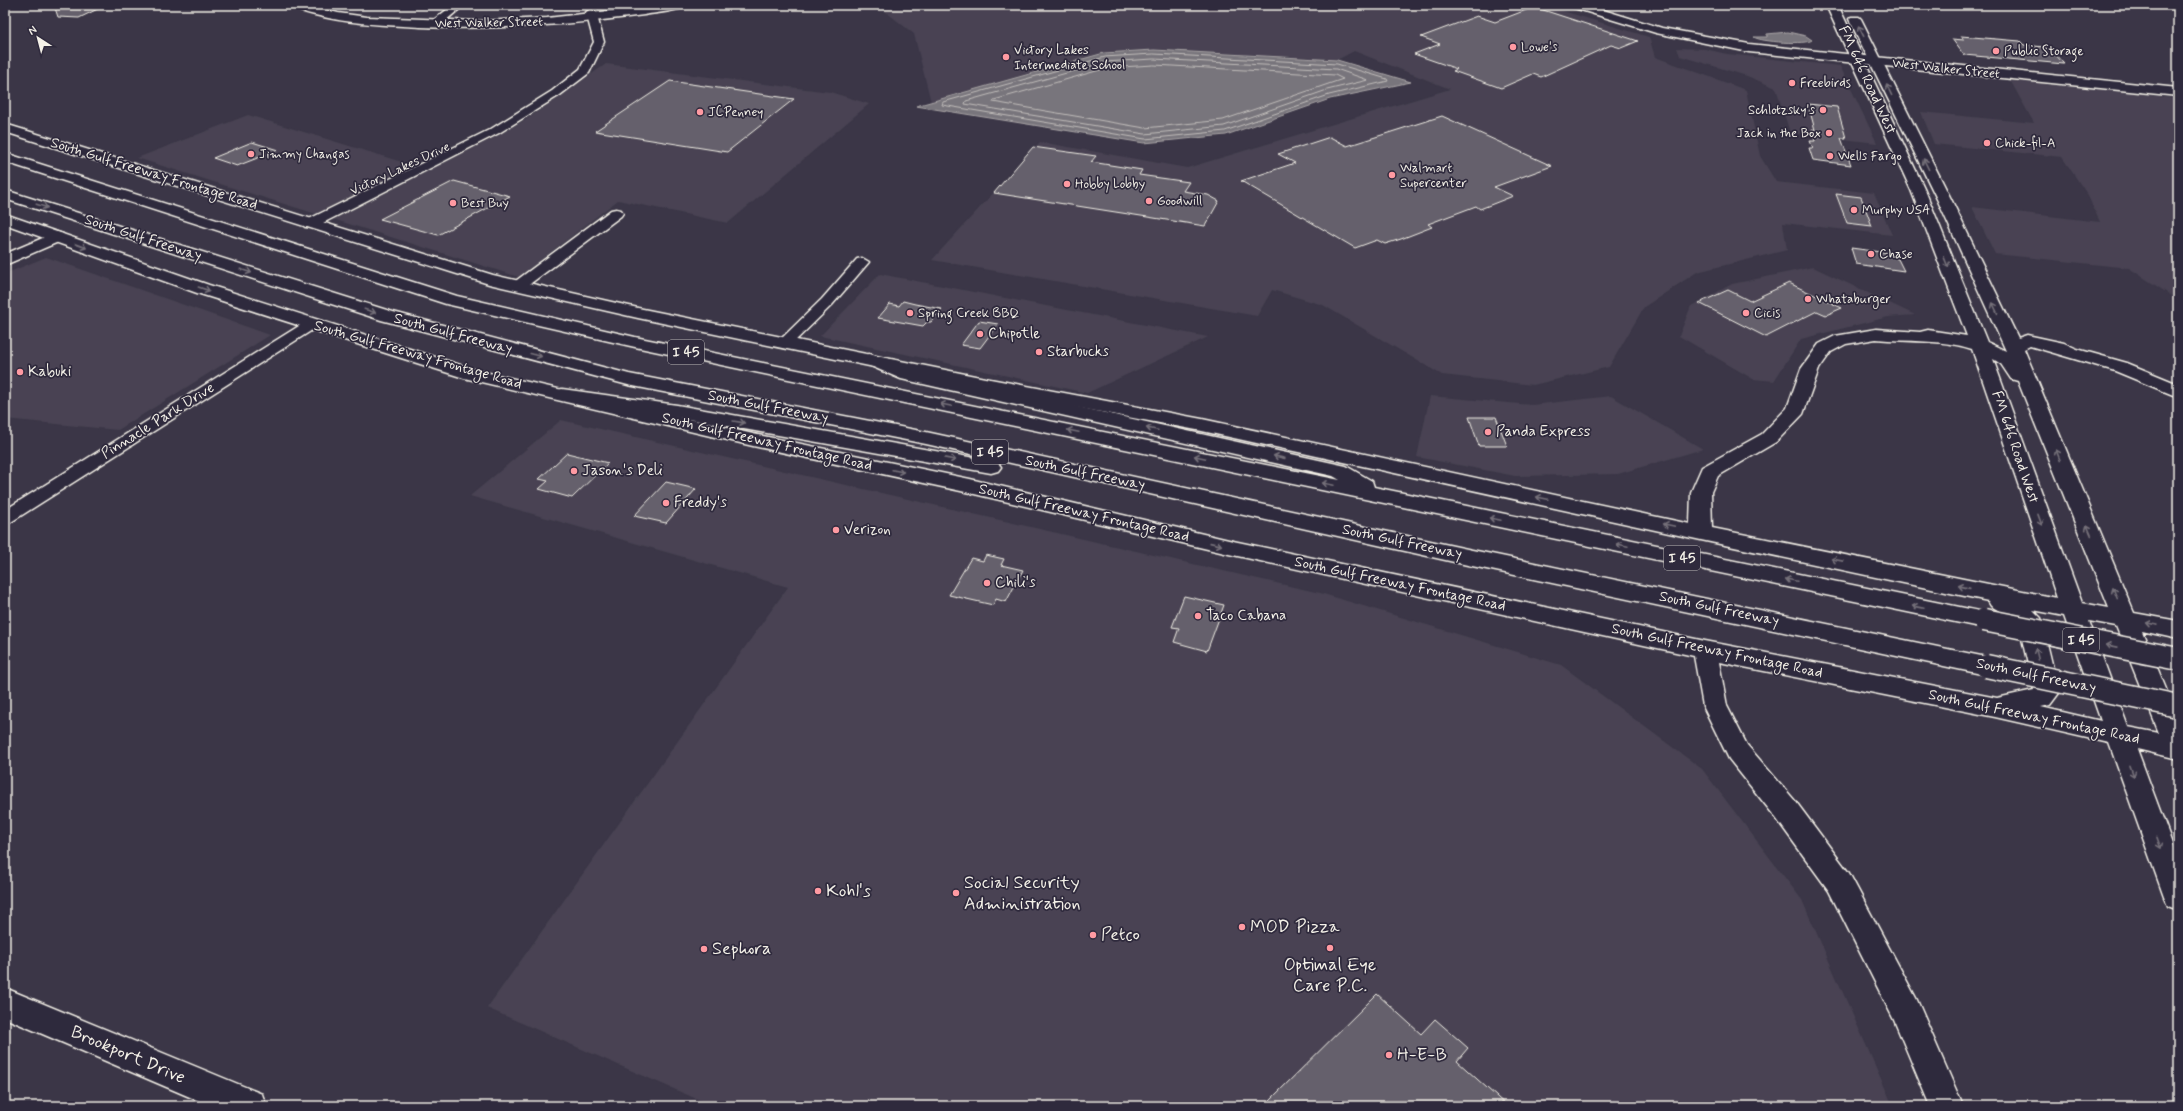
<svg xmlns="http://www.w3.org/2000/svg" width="2183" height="1111" viewBox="0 0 2183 1111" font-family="Mynerve,sans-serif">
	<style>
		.built { fill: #484352 }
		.water { fill: #78747b; stroke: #aaa6a7 }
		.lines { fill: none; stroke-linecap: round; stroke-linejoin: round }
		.shore { stroke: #c2bfbc; stroke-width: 1 }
		.building { fill: #65616c; stroke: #f4f1e8 }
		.minor-casing { stroke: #f4f1e8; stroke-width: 3 }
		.tertiary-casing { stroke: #f4f1e8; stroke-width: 3 }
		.secondary-casing { stroke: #f4f1e8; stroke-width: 3 }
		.motorway-casing { stroke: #f4f1e8; stroke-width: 3 }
		.minor { fill: #2f2a3d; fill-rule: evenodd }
		.tertiary { fill: #2f2a3d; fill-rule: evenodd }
		.secondary { fill: #2f2a3d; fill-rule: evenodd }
		.motorway { fill: #2f2a3d; fill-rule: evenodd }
		.motorway-bridge-casing { stroke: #f4f1e8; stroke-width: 25; stroke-linecap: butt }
		.motorway-bridge { stroke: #2f2a3d; stroke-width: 22 }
		.oneway { stroke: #747079 }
		.poi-dot { fill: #ff9aa2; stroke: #2f2a3d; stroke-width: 1.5 }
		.labels { text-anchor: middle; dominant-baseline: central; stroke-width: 3.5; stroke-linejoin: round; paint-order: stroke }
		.far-street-label { font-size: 13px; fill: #f4f1e8; stroke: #2f2a3d }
		.far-poi-label { font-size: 13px; fill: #f4f1e8; stroke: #2f2a3d; text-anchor: start }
		.shield { fill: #2f2a3d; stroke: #b9b5b5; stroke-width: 1 }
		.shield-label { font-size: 14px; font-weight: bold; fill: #f4f1e8 }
		.street-label { font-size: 15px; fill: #f4f1e8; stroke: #2f2a3d }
		.poi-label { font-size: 15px; fill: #f4f1e8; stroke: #2f2a3d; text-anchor: start }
		.near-poi-label { font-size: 18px; fill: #f4f1e8; stroke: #2f2a3d; text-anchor: start }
		.near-street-label { font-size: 18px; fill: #f4f1e8; stroke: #2f2a3d }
	</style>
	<rect width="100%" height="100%" fill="#3b3647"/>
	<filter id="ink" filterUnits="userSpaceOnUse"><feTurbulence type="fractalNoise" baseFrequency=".025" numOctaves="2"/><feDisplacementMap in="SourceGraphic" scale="8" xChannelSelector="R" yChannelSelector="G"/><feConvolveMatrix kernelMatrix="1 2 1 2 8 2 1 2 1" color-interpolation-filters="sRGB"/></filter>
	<g filter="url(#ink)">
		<g class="built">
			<path d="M877,5H1543L1649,37L1655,57L1746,90L1760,156L1776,182L1874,193L1892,235L1783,223L1787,250L1697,272L1644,307L1609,367L1533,385L1442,375L1323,305L1272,290L1257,316L932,260L1040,142L1187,168L1450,89L1354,51L1337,60L1154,50L1104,53L931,102L914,34Z"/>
			<path d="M1677,48L1705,49L1727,54L1840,66L1877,143L1790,133L1776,88L1747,76L1680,56Z"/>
			<path d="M606,64L830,92L869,104L728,223L618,200L519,277L137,158L248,115L428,170L525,120Z"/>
			<path d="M2010,80L2132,92L2178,99V300L2129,268L1995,254L1972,207L2100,222L2087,194L2062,157L1934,144L1921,112L2034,123Z"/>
			<path d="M46,257L270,335L118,430L5,419V274Z"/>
			<path d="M1813,267L1915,315L1888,317L1801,339L1774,381L1753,379L1679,336L1691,306L1732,284Z"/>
			<path d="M880,274L1208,337L1087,393L820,336Z"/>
			<path d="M1430,396L1532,405L1611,396L1703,449L1618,474L1515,476L1417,457Z"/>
			<path d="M561,420L1320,593L1561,665L1702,769L1802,900L1893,1106H713L487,1008L788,587L470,496Z"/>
		</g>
		<g class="water">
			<path d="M1788,32L1806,36L1812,40C1807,45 1760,42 1754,37H1767V34Z"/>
			<path d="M1154,50L1337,60L1411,82L1330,99L1226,135L1144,143L916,106L1104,53Z"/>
		</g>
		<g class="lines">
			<g class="shore">
				<path d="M1154,54L1337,64L1387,79L1388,81L1329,95L1225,131L1145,139L942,105L943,102L1105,57Z"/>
				<path d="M1154,59L1336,69L1368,80L1327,90L1224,126L1145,134L965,104L966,101L1106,62Z"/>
				<path d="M1154,65L1335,75L1343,79L1223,120L1145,128L993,102L994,100L1107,68Z"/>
			</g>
		</g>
		<g class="building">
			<path d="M54,5H106L79,18L58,17Z"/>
			<path d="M1534,7L1638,41L1621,48L1611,45L1541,77L1533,74L1501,88L1453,71L1457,69L1414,54L1440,44L1421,37L1477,16L1495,22Z"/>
			<path d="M1961,36L2020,41L2024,45L2044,47L2047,50L2052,51L2064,64L1964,55L1952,39L1964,40Z"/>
			<path d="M670,81L794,99L727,152L595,131Z"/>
			<path d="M1808,104L1837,107L1846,138H1841L1851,165L1813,160L1809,148H1813L1810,141H1815L1812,129L1815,130Z"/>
			<path d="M1442,116L1552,166L1494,187L1513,196L1480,209L1476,206L1428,224L1432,227L1401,239L1385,244L1377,240L1355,248L1241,181L1295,163L1278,154L1330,137L1347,146Z"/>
			<path d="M252,142L278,150L237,166L213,158Z"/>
			<path d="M1033,147L1096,156L1091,162L1142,170L1139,175L1189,182L1183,191L1208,195L1219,201L1205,226L994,193Z"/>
			<path d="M454,181L510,196L438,235L380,219Z"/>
			<path d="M1836,194L1861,197L1872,226L1847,223Z"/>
			<path d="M1851,248L1889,253L1890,256L1898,259L1904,271L1856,264Z"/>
			<path d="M1789,283L1842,308L1826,315L1817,311L1766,337L1699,303L1728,290L1750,301Z"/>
			<path d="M903,301L915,304L942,309L931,322H927L923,326L878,318L890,304L899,306Z"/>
			<path d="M979,321L998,324L980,348L961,345Z"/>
			<path d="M1469,417H1496L1507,446H1479Z"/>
			<path d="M567,453L608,463L572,498L539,489L548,481L539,479Z"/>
			<path d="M666,482L696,489L666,523L634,516Z"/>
			<path d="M986,555L1004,559L1001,565L1023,570L1006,602L996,599L993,605L949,595L971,558L983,561Z"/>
			<path d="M1184,596L1224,605L1207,651L1174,642L1179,628L1172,627Z"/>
			<path d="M1377,994L1421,1034L1435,1019L1468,1048L1457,1061L1507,1106H1264Z"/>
		</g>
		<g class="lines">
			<g class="minor-casing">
				<g id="minor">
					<path d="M453,5H464L438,27H430V23Z"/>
					<path d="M591,9L596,12L604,42L589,73L560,95L499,133L315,227H305L303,224L305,221L491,129L552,91L580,69L594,42L586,12Z"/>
					<path d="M616,209L621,210L623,213L621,216L523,289H513L511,286L513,283L611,210Z"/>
					<path d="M862,258L869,262L832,305L790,346H780L777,343L780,340L822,299L857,259Z"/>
					<path d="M312,319L317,321L320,324L317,327L11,522L5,524V510L307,321Z"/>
				</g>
			</g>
			<g class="tertiary-casing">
				<g id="tertiary">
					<path d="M290,5H307L338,13L367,17L479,21L547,18L662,5H688C683,11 652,13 644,15C570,25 495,30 420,27C385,25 350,24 315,15C308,13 295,11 290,5Z"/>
					<path d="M1569,5H1587L1662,28L1749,44L2178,88V96L1749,52L1656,33L1571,7Z"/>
					<path d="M57,232L63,234L65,237L63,240L5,265V254Z"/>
					<path d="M5,988L262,1094L266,1106H211L5,1018Z"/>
				</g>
			</g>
			<g class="secondary-casing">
				<path id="secondary" d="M1826,5H1838L1925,190L1987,342L2006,351L1937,199L1849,19L1851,17H1859L1861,19L1951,199L2018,338L2027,335L2064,343L2077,349L2127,363L2178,384V397L2115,371L2030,346L2024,349L2134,613L2178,621V639L2142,631L2178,718V759L2137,749L2178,859V910L2168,906L2164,897L2109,743L1995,717L1719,662L1727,706L1747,745L1796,802L1849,873L1917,1000L1963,1106H1930L1894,1020L1829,891L1776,818L1729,759L1703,706L1694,656L1233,555L970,493L753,446L464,378L197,293L5,224V214L209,285L476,370L753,434L970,479L1233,541L1705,641L1997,698L2034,690L2018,622L1991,606L1988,601L1701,540L1202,431L985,390L638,318L489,284L5,132V124L493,275L638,308L985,378L1202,419L1690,524L1691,492L1702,467L1762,434L1787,408L1801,369L1819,344L1835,336L1876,329L1920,332L1928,330L1967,336L1911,190ZM1876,339C1908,342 1941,339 1972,349L2057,598L1712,528L1711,492L1718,476L1776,442L1803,414L1819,369L1831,352L1846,344ZM1993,359L2001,364L2011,379L2018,381L2109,608L2082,603ZM2033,610L2064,616L2101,721L2041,707L2050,705L2059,693L2041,618ZM2089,621L2116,626L2159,733L2128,727Z"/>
			</g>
			<g class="motorway-casing">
				<g id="motorway">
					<path d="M5,153L457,296L635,337L1340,480L1333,476L901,379L864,363L861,359L864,355L870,354L914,371L1346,466L1372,481L1374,487L1984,612L1992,614L1996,620L1992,626L1984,628L635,347L446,304L5,162Z"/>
					<path d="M5,190L393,312L629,374L926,432L1472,550L1986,657L1995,660L1998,666L1995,672L1986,675L1472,566L926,444L628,385L381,320L5,199Z"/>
					<path d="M562,389L677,405L991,461L998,463L1001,467L998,471L991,473L677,417L555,399L553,395L555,391Z"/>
				</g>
			</g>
			<use href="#minor" class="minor"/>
			<use href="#tertiary" class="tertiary"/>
			<use href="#secondary" class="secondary"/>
			<use href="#motorway" class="motorway"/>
			<g class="motorway-bridge-casing">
				<g id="motorway-bridge">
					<path d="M1984,620L2178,659"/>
					<path d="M1986,666L2178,706"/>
				</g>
			</g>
			<use href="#motorway-bridge" class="motorway-bridge"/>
		</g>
		<defs><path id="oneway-shaft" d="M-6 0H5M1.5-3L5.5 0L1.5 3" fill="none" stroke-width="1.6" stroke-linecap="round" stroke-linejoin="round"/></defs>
		<g class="oneway">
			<use href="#oneway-shaft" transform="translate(1861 31) rotate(-117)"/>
			<use href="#oneway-shaft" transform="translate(1889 90) rotate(-116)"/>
			<use href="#oneway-shaft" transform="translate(1926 164) rotate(-116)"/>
			<use href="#oneway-shaft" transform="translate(42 206) rotate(18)"/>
			<use href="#oneway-shaft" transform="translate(81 246) rotate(20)"/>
			<use href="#oneway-shaft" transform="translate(1946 262) rotate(68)"/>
			<use href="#oneway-shaft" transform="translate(246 271) rotate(18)"/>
			<use href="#oneway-shaft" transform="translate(204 289) rotate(19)"/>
			<use href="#oneway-shaft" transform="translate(1995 308) rotate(-115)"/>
			<use href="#oneway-shaft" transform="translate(370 311) rotate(18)"/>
			<use href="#oneway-shaft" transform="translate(536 355) rotate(15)"/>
			<use href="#oneway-shaft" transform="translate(946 405) rotate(-168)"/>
			<use href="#oneway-shaft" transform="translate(739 422) rotate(10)"/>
			<use href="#oneway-shaft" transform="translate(1152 429) rotate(-168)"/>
			<use href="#oneway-shaft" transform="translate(1073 431) rotate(-168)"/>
			<use href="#oneway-shaft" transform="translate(2058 455) rotate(-112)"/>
			<use href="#oneway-shaft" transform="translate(1200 457) rotate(-168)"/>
			<use href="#oneway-shaft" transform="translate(1279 457) rotate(-167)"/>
			<use href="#oneway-shaft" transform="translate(950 459) rotate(11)"/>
			<use href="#oneway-shaft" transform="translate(898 471) rotate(12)"/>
			<use href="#oneway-shaft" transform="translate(1328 484) rotate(-168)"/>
			<use href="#oneway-shaft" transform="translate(1542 498) rotate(-168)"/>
			<use href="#oneway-shaft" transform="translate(1495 519) rotate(-168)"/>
			<use href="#oneway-shaft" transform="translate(2040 520) rotate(70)"/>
			<use href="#oneway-shaft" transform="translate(1669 525) rotate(-168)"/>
			<use href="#oneway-shaft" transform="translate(2089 530) rotate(-113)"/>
			<use href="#oneway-shaft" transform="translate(1216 544) rotate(13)"/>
			<use href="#oneway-shaft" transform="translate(1622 545) rotate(-168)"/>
			<use href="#oneway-shaft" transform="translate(1837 560) rotate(-169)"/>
			<use href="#oneway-shaft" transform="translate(1791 580) rotate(-168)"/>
			<use href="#oneway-shaft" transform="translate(1964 587) rotate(-167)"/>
			<use href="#oneway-shaft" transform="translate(2115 593) rotate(-112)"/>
			<use href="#oneway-shaft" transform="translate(1918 607) rotate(-168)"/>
			<use href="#oneway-shaft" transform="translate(2152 624) rotate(-169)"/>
			<use href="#oneway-shaft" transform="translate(2112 646) rotate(-169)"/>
			<use href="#oneway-shaft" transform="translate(2037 654) rotate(-104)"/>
			<use href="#oneway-shaft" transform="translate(2132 771) rotate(70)"/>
			<use href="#oneway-shaft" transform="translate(2159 843) rotate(70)"/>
		</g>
	</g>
	<g class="poi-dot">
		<circle cx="1513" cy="47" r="4"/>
		<circle cx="1996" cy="51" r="4"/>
		<circle cx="1006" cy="57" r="4"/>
		<circle cx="1792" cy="83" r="4"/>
		<circle cx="1823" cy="110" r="4"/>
		<circle cx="700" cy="112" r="4"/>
		<circle cx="1829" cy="133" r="4"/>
		<circle cx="1987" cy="143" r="4"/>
		<circle cx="251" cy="154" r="4"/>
		<circle cx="1830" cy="156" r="4"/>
		<circle cx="1392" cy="175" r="4"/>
		<circle cx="1067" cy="184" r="4"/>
		<circle cx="1149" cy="201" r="4"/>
		<circle cx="453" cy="203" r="4"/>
		<circle cx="1854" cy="210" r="4"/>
		<circle cx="1871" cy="254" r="4"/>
		<circle cx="1808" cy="299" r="4"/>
		<circle cx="910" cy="313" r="4"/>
		<circle cx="1746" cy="313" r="4"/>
		<circle cx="980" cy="334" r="4"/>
		<circle cx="1039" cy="352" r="4"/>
		<circle cx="20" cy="372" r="4"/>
		<circle cx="1488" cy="432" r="4"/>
		<circle cx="574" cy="471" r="4"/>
		<circle cx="666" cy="503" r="4"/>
		<circle cx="836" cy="530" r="4"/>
		<circle cx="987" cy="583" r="4"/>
		<circle cx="1198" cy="616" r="4"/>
		<circle cx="818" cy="891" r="4"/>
		<circle cx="956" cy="893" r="4"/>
		<circle cx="1242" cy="927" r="4"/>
		<circle cx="1093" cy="935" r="4"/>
		<circle cx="1330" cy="948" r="4"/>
		<circle cx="704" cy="949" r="4"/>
		<circle cx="1389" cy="1055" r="4"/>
	</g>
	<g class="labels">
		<g class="far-street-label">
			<text transform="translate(489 23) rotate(-1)">West Walker Street</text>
			<text transform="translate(1946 69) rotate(6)">West Walker Street</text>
			<text transform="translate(400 169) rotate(-25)">Victory Lakes Drive</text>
		</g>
		<g class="far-poi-label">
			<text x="1521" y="47">Lowe's</text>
			<text x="1014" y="50">Victory Lakes<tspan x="1014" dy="15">Intermediate School</tspan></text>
			<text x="2004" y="51">Public Storage</text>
			<text x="1800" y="83">Freebirds</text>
			<text x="1815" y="110" text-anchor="end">Schlotzsky's</text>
			<text x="708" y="112">JCPenney</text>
			<text x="1821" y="133" text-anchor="end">Jack in the Box</text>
			<text x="1995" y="143">Chick-fil-A</text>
			<text x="259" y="154">Jimmy Changas</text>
			<text x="1838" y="156">Wells Fargo</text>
			<text x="1400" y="168">Walmart<tspan x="1400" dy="15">Supercenter</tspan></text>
			<text x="1075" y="184">Hobby Lobby</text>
			<text x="1157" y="201">Goodwill</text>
			<text x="461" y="203">Best Buy</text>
			<text x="1862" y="210">Murphy USA</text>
			<text x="1879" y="254">Chase</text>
			<text x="1816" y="299">Whataburger</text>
			<text x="918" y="313">Spring Creek BBQ</text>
			<text x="1754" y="313">Cicis</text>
		</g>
		<g class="shield">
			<rect x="668" y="340" width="36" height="24" rx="3"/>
			<rect x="972" y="440" width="36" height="24" rx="3"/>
			<rect x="1664" y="546" width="36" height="24" rx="3"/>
			<rect x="2063" y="628" width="36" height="24" rx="3"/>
		</g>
		<g class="shield-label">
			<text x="686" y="352">I 45</text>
			<text x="990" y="452">I 45</text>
			<text x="1682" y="558">I 45</text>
			<text x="2081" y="640">I 45</text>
		</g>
		<g class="street-label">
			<text transform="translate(1867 80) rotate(65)">FM 646 Road West</text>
			<text transform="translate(154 174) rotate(17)">South Gulf Freeway Frontage Road</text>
			<text transform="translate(143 238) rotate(18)">South Gulf Freeway</text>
			<text transform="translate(453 334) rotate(15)">South Gulf Freeway</text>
			<text transform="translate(418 355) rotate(16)">South Gulf Freeway Frontage Road</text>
			<text transform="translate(768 407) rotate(11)">South Gulf Freeway</text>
			<text transform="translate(158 421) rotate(-32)">Pinnacle Park Drive</text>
			<text transform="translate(767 442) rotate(13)">South Gulf Freeway Frontage Road</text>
			<text transform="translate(2015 447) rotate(71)">FM 646 Road West</text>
			<text transform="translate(1085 473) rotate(12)">South Gulf Freeway</text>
			<text transform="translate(1084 513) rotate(13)">South Gulf Freeway Frontage Road</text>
			<text transform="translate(1402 542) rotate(12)">South Gulf Freeway</text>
			<text transform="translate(1400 584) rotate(12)">South Gulf Freeway Frontage Road</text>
			<text transform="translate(1719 609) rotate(12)">South Gulf Freeway</text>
			<text transform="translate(1717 651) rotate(12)">South Gulf Freeway Frontage Road</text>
			<text transform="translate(2036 676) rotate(12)">South Gulf Freeway</text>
			<text transform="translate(2034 717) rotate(12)">South Gulf Freeway Frontage Road</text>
		</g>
		<g class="poi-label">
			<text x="988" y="334">Chipotle</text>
			<text x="1047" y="352">Starbucks</text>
			<text x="28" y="372">Kabuki</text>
			<text x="1496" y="432">Panda Express</text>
			<text x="582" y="471">Jason's Deli</text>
			<text x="674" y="503">Freddy's</text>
			<text x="844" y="530">Verizon</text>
			<text x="995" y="583">Chili's</text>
			<text x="1206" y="616">Taco Cabana</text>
		</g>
		<g class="near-poi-label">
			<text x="964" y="883">Social Security<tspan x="964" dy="21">Administration</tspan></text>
			<text x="826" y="891">Kohl's</text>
			<text x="1250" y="927">MOD Pizza</text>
			<text x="1101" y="935">Petco</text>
			<text x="712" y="949">Sephora</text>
			<text x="1330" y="965" text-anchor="middle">Optimal Eye<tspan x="1330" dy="21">Care P.C.</tspan></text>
			<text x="1397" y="1055">H-E-B</text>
		</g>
		<g class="near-street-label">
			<text transform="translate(128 1055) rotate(23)">Brookport Drive</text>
		</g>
	</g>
	<rect width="2183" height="1111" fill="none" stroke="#2f2a3d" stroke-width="20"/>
	<rect x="10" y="10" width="2163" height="1091" fill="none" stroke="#f4f1e8" stroke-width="1.5" filter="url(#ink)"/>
	<g transform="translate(38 38) rotate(324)" stroke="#2f2a3d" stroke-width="3" paint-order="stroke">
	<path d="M0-3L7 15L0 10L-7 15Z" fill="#f4f1e8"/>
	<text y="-6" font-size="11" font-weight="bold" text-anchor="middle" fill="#f4f1e8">N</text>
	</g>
</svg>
